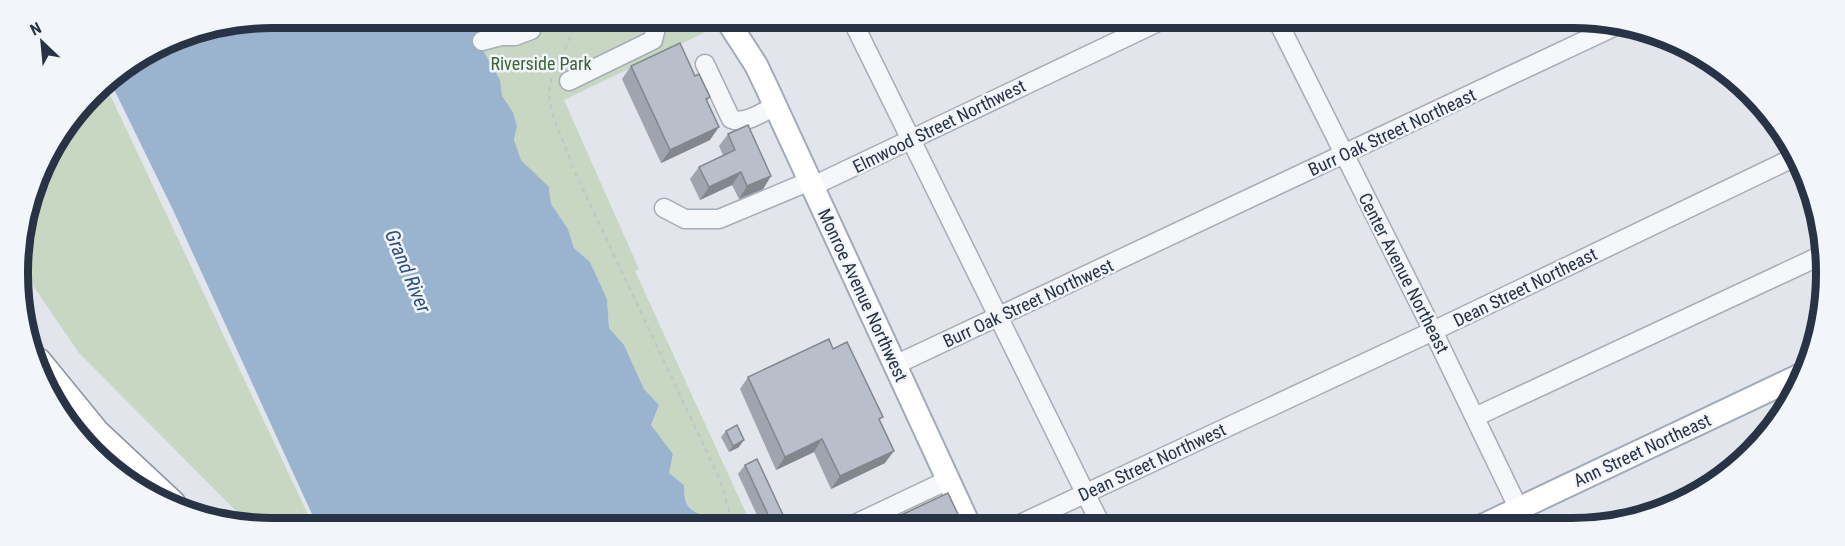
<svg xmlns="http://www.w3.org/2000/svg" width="1845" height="546" viewBox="0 0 1845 546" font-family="'Roboto Condensed',sans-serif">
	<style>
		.green { fill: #c7d7c2 }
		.water { fill: #9ab3cf }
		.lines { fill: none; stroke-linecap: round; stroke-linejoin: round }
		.minor-casing { stroke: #a6adb7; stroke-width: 21 }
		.major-casing { stroke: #a0aab9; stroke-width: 26 }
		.highway-casing { stroke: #8893a4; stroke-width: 30 }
		.path { stroke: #c0c4cb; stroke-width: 2; stroke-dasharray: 4.5 4.5; stroke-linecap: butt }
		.minor { stroke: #f6f7fa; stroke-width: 18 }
		.major { stroke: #fff; stroke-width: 22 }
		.highway { stroke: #fff; stroke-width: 27 }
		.wall { fill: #9fa4ae }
		.shaded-wall { fill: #82868d }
		.building { fill: #b9bfca; stroke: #82868d; stroke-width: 1.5 }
		.labels { text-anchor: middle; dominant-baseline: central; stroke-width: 5; stroke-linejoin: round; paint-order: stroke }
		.park-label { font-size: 18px; fill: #3c6334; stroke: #f2f5f9 }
		.street-label { font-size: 18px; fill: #283346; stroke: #f2f5f9 }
		.water-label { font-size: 20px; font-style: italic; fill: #2d517f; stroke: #f2f5f9 }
		.rim { fill: none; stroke: #283346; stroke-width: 8 }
	</style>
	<rect width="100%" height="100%" fill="#e2e6ec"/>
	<g class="green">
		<path d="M484,19L717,20L716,27L564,100L639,269L635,271L751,524H701L704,520C689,510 684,502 684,485L669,473L673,454L651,425L659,405L644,389L624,345L609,328L607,299L590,262L574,248L568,229L551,204L549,187L521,160L514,140L517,126L513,112L502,96L500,80L484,52L480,29Z"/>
		<path d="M104,82L312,523H248L79,353L19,265V256L44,161Z"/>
	</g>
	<path class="water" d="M273,18L484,19L480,29L484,52L500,80L502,96L513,112L517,126L514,140L521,160L549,187L551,204L568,229L574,248L590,262L607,299L609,328L624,345L644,389L659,405L651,425L673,454L669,473L684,485C684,500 686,510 702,515L704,520L701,524L316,523L174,212L109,79L176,37Z"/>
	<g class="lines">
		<g class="minor-casing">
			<g id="minor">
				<path d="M499,19L501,36H515L531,30L533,19"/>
				<path d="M852,20L1101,525"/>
				<path d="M1278,22L1433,331L1527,526"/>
				<path d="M482,41L501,36"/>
				<path d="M705,64L731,119C746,125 762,112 775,106"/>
				<path d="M569,81L653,40L658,19"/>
				<path d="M813,186L1160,21"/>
				<path d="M664,208L685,219H719L810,181"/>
				<path d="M895,365L1622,23"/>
				<path d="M1475,417L1822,255"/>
				<path d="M855,524L948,480"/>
				<path d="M1018,525L1433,331L1795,157"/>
			</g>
		</g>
		<g class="major-casing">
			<g id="major">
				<path d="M727,20L756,65L767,88L969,525"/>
				<path d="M1482,526L1803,374"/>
			</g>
		</g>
		<g class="highway-casing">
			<path id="highway" d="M38,362L96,433L172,504"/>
		</g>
		<path class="path" d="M573,19C574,43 554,62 550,85C546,114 565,139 572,166L720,480L733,524"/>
		<use href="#minor" class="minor"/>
		<use href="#major" class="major"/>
		<use href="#highway" class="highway"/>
	</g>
	<g class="wall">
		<path d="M631,66L710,97L707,101L710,140L661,163L622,79Z"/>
		<path d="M728,134L771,176L763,189L739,199L732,185L700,200L690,179L699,167L723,155L719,146Z"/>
		<path d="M833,349L880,421L885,463L831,489L814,452L776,470L740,389L748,377Z"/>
		<path d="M726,431L739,447L729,452L721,437Z"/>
		<path d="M745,465L776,524H761L738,474Z"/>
	</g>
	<g class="shaded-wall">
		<path d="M719,127L710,140L661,163L670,150Z"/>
		<path d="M741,172L732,185L700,200L709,187Z"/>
		<path d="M771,176L763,189L739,199L747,186Z"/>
		<path d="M822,439L814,452L776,470L785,457Z"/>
		<path d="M744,440L739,447L729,452L733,446Z"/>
		<path d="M894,451L885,463L831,489L840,476Z"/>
		<path d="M783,515L776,524H768L771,521Z"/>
	</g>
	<g class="building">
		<path d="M680,43L695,76L699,74L710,97L706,99L719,127L670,150L631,66Z"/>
		<path d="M748,125L771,176L747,186L741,172L709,187L699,167L735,150L728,134Z"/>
		<path d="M829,339L833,349L847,342L883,417L879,419L894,451L840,476L822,439L785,457L748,377Z"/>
		<path d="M737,425L744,440L733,446L726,431Z"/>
		<path d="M757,459L783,515L771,521L745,465Z"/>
		<path d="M948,493L963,525L882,524Z"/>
	</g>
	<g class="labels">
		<g class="park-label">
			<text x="541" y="63">Riverside Park</text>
		</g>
		<g class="street-label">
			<text transform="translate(939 126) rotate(-26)">Elmwood Street Northwest</text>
			<text transform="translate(1392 132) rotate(-25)">Burr Oak Street Northeast</text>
			<text transform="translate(1404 273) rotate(63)">Center Avenue Northeast</text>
			<text transform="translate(1525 287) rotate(-26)">Dean Street Northeast</text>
			<text transform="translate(863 295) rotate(65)">Monroe Avenue Northwest</text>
			<text transform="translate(1028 303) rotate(-25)">Burr Oak Street Northwest</text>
			<text transform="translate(1642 450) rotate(-25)">Ann Street Northeast</text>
			<text transform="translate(1152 462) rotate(-25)">Dean Street Northwest</text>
		</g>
		<g class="water-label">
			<text transform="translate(408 271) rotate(67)">Grand River</text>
		</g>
	</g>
	<path d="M0 0H1845V546H0ZM272 28H1572A244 244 0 0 1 1816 272V274A244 244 0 0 1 1572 518H272A244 244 0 0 1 28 274V272A244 244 0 0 1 272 28Z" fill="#f2f5f9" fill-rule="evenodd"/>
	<path class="rim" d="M272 28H1572A244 244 0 0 1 1816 272V274A244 244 0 0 1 1572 518H272A244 244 0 0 1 28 274V272A244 244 0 0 1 272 28Z"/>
	<g transform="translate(42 42) rotate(334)" stroke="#f2f5f9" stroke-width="4.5" paint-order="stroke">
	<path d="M0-4.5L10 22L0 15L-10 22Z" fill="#283346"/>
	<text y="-9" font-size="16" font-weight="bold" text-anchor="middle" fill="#283346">N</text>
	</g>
</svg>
